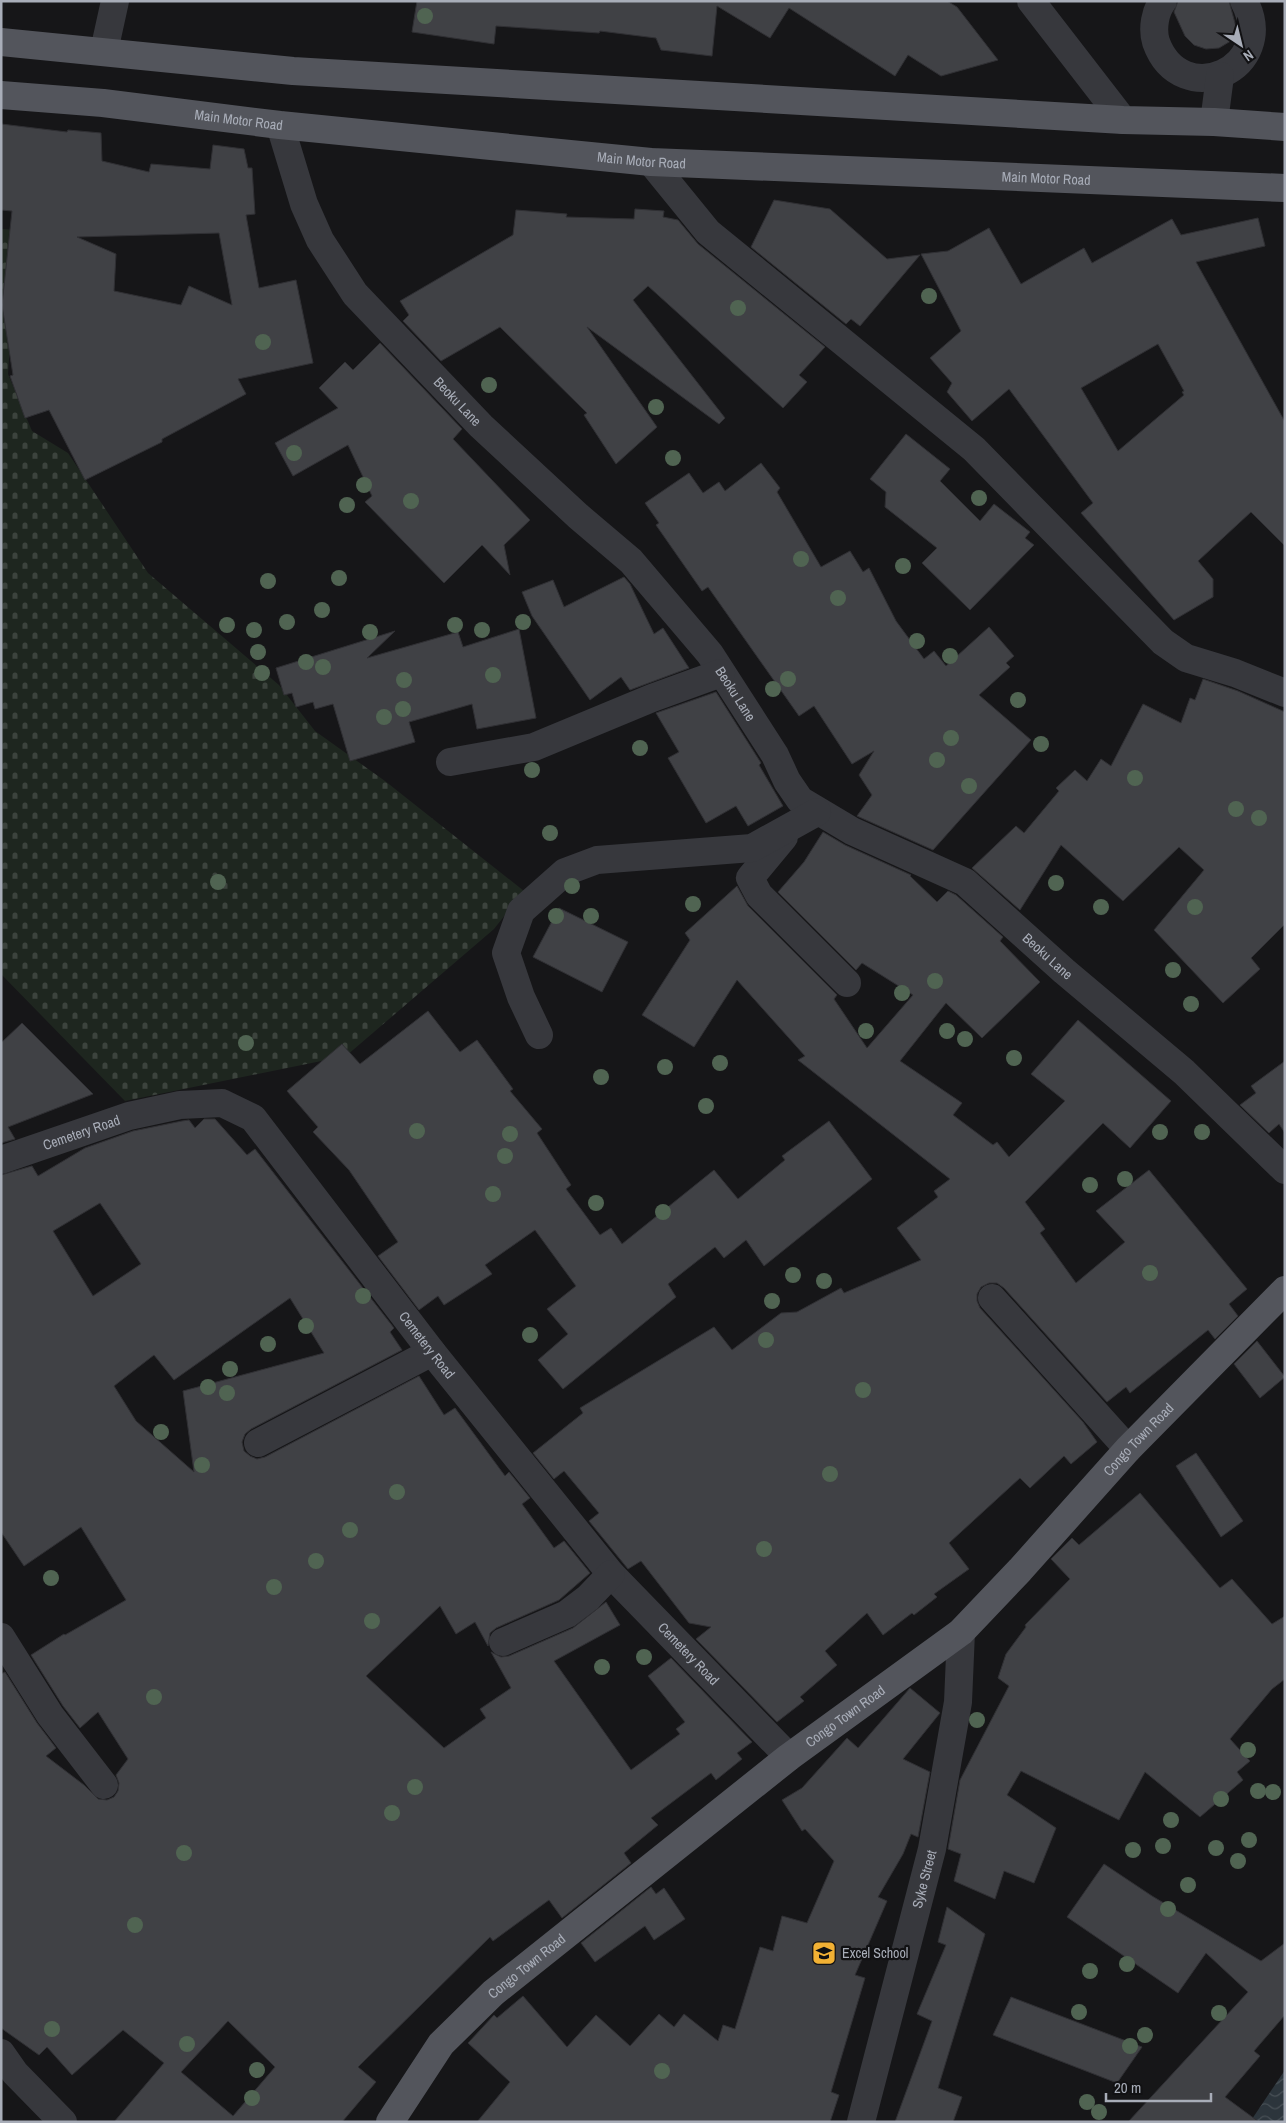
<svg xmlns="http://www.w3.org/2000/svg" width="1286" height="2123" viewBox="0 0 1286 2123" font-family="'Archivo Narrow',sans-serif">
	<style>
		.cemetery { fill: url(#cemetery-stones) }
		.water { fill: url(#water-waves) }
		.building { fill: #404145; stroke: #303034; fill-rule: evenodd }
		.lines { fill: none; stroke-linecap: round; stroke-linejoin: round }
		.minor { stroke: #37383d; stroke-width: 28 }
		.major { stroke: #53555c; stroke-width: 28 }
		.tree { fill: #506452 }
		.labels { text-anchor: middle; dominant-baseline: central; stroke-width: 4.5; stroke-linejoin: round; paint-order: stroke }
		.street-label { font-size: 14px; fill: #a8adb8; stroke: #111113 }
		.poi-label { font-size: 14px; fill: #a8adb8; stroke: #111113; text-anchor: start }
	</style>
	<defs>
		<pattern id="cemetery-stones" width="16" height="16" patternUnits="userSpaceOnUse" patternTransform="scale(1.25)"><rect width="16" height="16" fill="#1e261f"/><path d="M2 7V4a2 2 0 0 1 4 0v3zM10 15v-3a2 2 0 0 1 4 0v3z" fill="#3c433d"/></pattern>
		<pattern id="water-waves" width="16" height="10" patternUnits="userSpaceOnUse" patternTransform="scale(1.25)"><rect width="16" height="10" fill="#2c353c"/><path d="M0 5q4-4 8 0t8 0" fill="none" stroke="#485056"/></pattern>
	</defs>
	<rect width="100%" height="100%" fill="#161618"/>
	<path class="cemetery" d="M1,229L17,230L8,374L32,431L68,453L148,573L279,685L315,731L385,781L524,891L494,929L346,1056L125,1101L1,974Z"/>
	<path class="water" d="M1285,2070V2122H1250Z"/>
	<g class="building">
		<path d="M417,1H947L957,7L998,60L941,76L908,55L895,76L789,8L770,38L717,6L712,56L661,50L656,38L600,31L599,33L496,26L494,44L412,32Z"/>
		<path d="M1178,1H1229L1236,27L1234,39L1219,48L1206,49L1194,45L1185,36L1174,12Z"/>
		<path d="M1,124L67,132L68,130L101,133L102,161L149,172L151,164L210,169L213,145L244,149L248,168H252L255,214L246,215L259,288L296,280L313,363L238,379L246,394L162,439V442L85,480L49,410L25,418L10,376L13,375L2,305L12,211L1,210ZM219,233L232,305L189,286L181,305L114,291L116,254L77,237Z"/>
		<path d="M774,200L830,209L887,259L920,255L860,326L851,319L846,324L751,247Z"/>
		<path d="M635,209L664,211L663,217L678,220L698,244L825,347L799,375L807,382L783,408L648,286L633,300L725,418L719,424L587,327L657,427L616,464L584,415L587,413L500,327L441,361L403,321L409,315L400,301L513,235L516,210L567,214L566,217L634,219Z"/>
		<path d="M1258,218L1265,246L1196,262L1285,422V546L1251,512L1198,561L1213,579V597L1174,620L1081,513L1093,503L1009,389L972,421L947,392L952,383L930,358L961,331L921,254L948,251L989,228L1021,284L1084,248L1092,263L1172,219L1181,235ZM1158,344L1184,391L1182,392L1184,395L1118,451L1081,388Z"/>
		<path d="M380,343L462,429L453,439L530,520L504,545L510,575L482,545L444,583L365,502L372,496L348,445L293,476L275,443L338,408L319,388L345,362L353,370Z"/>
		<path d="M906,434L950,469L940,481L980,521L994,504L1030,532L1025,538L1034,545L970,610L922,563L937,548L885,507L886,492L870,479Z"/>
		<path d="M761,463L780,488L777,492L821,567L850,551L863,572L869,568L896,621L924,659L934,651L946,666L989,627L1014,656L1006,663L1010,667L979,695L1031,740L933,850L857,816L872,795L859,775L874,751L852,764L814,706L799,716L708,587L702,591L656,525L659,523L645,503L689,473L703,493L719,482L725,491Z"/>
		<path d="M624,577L630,584L654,634L663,628L689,668L630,690L621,677L590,700L532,616L522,592L553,580L564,607Z"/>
		<path d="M519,629L536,718L477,729L472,704L409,722L415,742L350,761L333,704L315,709L313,702L296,707L292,693L284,695L276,668L395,631L367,658L458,632L463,647Z"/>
		<path d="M1203,679L1238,691L1285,712V924L1251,958L1260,969L1223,1003L1154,930L1204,870L1179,847L1123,901L1061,845L1020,910L972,868L1016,826L1024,833L1059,791L1056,788L1075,770L1087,781L1101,759L1111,766L1143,704L1181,723L1190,698L1195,700Z"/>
		<path d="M716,692L761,763L759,765L783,806L748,826L736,806L706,823L668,758L679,752L656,713Z"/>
		<path d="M823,832L845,845L911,875L910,876L937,902L948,891L956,895L1003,937L1000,941L1040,982L982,1038L946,1003L900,1061L962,1103L953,1115L993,1145L997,1142L1009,1157L1065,1101L1031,1074L1078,1020L1171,1101L1130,1148L1103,1123L1025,1202L1045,1229L1040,1233L1076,1283L1125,1242L1096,1211L1149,1170L1247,1289L1229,1304L1238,1316L1215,1339L1208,1330L1130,1393L1126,1387L1107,1402L1004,1288L997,1283H989L981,1287L977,1294V1301L980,1308L1083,1422L1097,1442L1071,1464L1064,1456L1030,1488L1020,1478L949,1543L969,1569L934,1594L937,1597L914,1615L912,1613L883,1635L867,1613L825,1651L837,1665L800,1697L804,1701L777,1722L696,1639L711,1627L689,1623L641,1561L628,1569L589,1521L599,1513L564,1471L554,1479L533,1453L583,1413L580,1408L714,1327L732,1350L781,1313L797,1312L841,1288L844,1293L921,1260L897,1228L938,1197L934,1191L950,1179L798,1060L805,1056L737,980L694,1047L642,1015L690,940L685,933L737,886L748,906L837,995L834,999L867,1048L913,995L862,963L856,970L778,892L804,862Z"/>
		<path d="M559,908L628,942L602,992L533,957Z"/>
		<path d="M428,1011L460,1052L477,1040L513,1089L510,1091L542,1129L537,1133L571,1185L566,1189L600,1235L611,1228L622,1244L714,1170L738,1199L785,1160L782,1156L829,1121L872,1179L764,1266L746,1240L724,1258L715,1247L668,1284L676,1297L563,1389L538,1360L568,1334L547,1309L576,1286L535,1230L485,1265L492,1274L444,1305L438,1296L419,1310L378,1256L398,1242L349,1170L313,1132L318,1127L287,1091L342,1044L360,1064Z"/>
		<path d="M22,1023L93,1094L8,1127L15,1139L1,1143V1043Z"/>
		<path d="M1285,1061V1133L1279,1124L1269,1133L1240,1105L1256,1093L1251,1086Z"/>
		<path d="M204,1119H215L247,1155L255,1149L394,1328L390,1332L402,1350L251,1429L245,1434L242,1442L244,1451L250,1456L257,1459L265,1457L419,1376L444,1415L455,1408L505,1476L509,1472L530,1498L522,1504L554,1548L564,1541L590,1573L559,1600L496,1628L490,1633L488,1646L475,1622L456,1634L440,1606L366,1676L444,1748L486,1718L480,1709L511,1688L491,1652L501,1657L509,1656L573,1628L606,1602L620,1625L554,1661L631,1770L680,1734L676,1729L685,1722L648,1676L671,1658L752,1742L737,1753L742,1759L716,1780L711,1773L651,1818L658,1825L624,1853L631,1863L562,1918L549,1900L493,1941L490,1937L358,2067L376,2082L342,2122H114L164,2063L123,2030L72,2075L47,2047L39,2055L1,2028V1674L5,1672L37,1723L56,1748L46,1756L84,1785L98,1799L107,1800L114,1797L118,1791L119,1783L116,1775L128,1759L98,1712L80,1728L63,1706L31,1655L64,1634L65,1635L126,1600L81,1527L24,1566L1,1532V1175L32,1166L38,1176L85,1148L133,1131L182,1121L189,1120L195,1128ZM100,1203L141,1264L93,1296L53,1231ZM290,1298L324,1353L183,1391L194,1472L136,1421L114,1386L154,1355L174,1380ZM228,2021L275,2067L233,2116L181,2072Z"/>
		<path d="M1257,1341L1285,1377L1260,1398L1234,1364Z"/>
		<path d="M1196,1453L1243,1521L1221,1537L1176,1466Z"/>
		<path d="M1140,1493L1220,1588L1232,1579L1272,1624L1285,1616V1679L1272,1689L1230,1739L1250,1761L1237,1772L1243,1780L1200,1817L1145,1772L1119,1820L1021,1771L1007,1795L1056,1828L1034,1883L1004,1871L995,1899L954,1881L961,1854L948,1849L960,1780L1009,1686L998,1678L1006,1654L1026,1627L1025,1625L1070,1579L1051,1559L1072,1538L1079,1545Z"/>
		<path d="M910,1688L940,1713L903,1759L930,1772L918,1837L911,1834L903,1854L878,1897L887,1901L855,1975L865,1978L831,2092L839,2095L830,2122H477L510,2082L468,2043L494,2015L497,2018L523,1996L567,2047L596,2015L630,2046L659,2014L674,2027L684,2014L718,2041L723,2025L735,2029L760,1947L773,1951L782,1916L807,1923L834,1861L805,1829L802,1831L782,1800L802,1788L847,1738L858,1748Z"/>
		<path d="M1104,1864L1152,1896L1261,1961L1285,1943V2015L1254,2051L1260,2056L1225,2097L1259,2122H1128L1248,1992L1206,1953L1178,1993L1067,1917Z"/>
		<path d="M651,1887L656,1894L664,1888L685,1919L654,1940L645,1926L595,1962L581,1943Z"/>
		<path d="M947,1907L985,1934L938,2088L962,2097L953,2122H895L932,2021L917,2014L946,1945L938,1942Z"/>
		<path d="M1011,1997L1142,2047L1117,2083L993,2035Z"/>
	</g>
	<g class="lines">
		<g class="minor">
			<path d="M1031,1L1123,120"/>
			<path d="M1163,1C1155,11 1152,29 1156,42C1181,112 1280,69 1244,1"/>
			<path d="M104,51L115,1"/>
			<path d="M1214,122L1220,76"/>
			<path id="s1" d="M280,125L304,204L320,240L355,294L481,426L578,516L631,561L710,654L775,755L787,781L800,800L852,831L965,882L1064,971L1184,1072L1285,1170"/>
			<path d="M651,162L708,232L974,449L1163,642L1186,658L1235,673L1285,693"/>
			<path d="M450,762L534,747L652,698L721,673"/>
			<path d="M784,837L750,878L759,895L847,983"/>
			<path d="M539,1035L521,997L506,953L521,911L565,872L597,860L752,848L817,812"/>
			<path id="s2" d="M1,1160L129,1116L180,1105L222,1103L253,1118L432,1352L611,1574L789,1757"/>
			<path d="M992,1298L1128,1449"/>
			<path d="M258,1443L432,1352"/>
			<path d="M1,1637L50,1715L104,1785"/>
			<path d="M503,1642L567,1614L588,1598L611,1574"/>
			<path d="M1,2053L15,2073L63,2122"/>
			<path id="s3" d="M861,2122L932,1849L958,1702L961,1632"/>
		</g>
		<g class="major">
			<path d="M1,42L293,71L1123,120L1214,122L1285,127"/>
			<path id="s4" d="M1,95L103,103L280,125L651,162L1285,188"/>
			<path id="s5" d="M390,2122L441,2044L493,1993L789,1757L961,1632L1020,1570L1128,1449L1285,1290"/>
		</g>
	</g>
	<g class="tree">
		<circle cx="425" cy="16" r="8"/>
		<circle cx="929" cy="296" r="8"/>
		<circle cx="738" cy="308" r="8"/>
		<circle cx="263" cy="342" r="8"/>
		<circle cx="489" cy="385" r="8"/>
		<circle cx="656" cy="407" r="8"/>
		<circle cx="294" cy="453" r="8"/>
		<circle cx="673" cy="458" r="8"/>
		<circle cx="364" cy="485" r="8"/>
		<circle cx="979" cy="498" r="8"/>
		<circle cx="411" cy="501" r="8"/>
		<circle cx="347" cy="505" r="8"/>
		<circle cx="801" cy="559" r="8"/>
		<circle cx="903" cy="566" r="8"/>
		<circle cx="339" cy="578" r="8"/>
		<circle cx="268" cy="581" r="8"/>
		<circle cx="838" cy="598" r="8"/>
		<circle cx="322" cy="610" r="8"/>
		<circle cx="287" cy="622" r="8"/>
		<circle cx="523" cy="622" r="8"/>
		<circle cx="227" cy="625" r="8"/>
		<circle cx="455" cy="625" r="8"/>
		<circle cx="254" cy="630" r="8"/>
		<circle cx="482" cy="630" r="8"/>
		<circle cx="370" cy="632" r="8"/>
		<circle cx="917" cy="641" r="8"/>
		<circle cx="258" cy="652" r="8"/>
		<circle cx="950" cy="656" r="8"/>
		<circle cx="306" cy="662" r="8"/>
		<circle cx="323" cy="667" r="8"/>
		<circle cx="262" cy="673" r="8"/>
		<circle cx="493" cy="675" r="8"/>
		<circle cx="788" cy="679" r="8"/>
		<circle cx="404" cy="680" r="8"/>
		<circle cx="773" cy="689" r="8"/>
		<circle cx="1018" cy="700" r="8"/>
		<circle cx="403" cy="709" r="8"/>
		<circle cx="384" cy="717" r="8"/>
		<circle cx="951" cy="738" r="8"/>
		<circle cx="1041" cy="744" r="8"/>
		<circle cx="640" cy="748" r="8"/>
		<circle cx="937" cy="760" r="8"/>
		<circle cx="532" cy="770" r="8"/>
		<circle cx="1135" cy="778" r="8"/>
		<circle cx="969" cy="786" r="8"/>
		<circle cx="1236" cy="809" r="8"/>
		<circle cx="1259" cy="818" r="8"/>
		<circle cx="550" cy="833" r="8"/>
		<circle cx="218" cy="882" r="8"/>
		<circle cx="1056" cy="883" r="8"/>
		<circle cx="572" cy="886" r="8"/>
		<circle cx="693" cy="904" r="8"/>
		<circle cx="1101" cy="907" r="8"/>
		<circle cx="1195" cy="907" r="8"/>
		<circle cx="556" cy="916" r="8"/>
		<circle cx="591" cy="916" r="8"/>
		<circle cx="1173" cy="970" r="8"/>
		<circle cx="935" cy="981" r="8"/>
		<circle cx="902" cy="993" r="8"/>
		<circle cx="1191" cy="1004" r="8"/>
		<circle cx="866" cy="1031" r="8"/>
		<circle cx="947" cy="1031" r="8"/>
		<circle cx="965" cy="1039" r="8"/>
		<circle cx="246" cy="1043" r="8"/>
		<circle cx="1014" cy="1058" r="8"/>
		<circle cx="720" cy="1063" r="8"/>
		<circle cx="665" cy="1067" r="8"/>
		<circle cx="601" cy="1077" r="8"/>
		<circle cx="706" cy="1106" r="8"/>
		<circle cx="417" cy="1131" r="8"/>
		<circle cx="1160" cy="1132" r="8"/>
		<circle cx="1202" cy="1132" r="8"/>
		<circle cx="510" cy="1134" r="8"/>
		<circle cx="505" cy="1156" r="8"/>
		<circle cx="1125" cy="1179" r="8"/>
		<circle cx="1090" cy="1185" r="8"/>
		<circle cx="493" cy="1194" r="8"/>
		<circle cx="596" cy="1203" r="8"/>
		<circle cx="663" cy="1212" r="8"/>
		<circle cx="1150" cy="1273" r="8"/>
		<circle cx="793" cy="1275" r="8"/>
		<circle cx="824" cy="1281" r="8"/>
		<circle cx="363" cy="1296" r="8"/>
		<circle cx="772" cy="1301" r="8"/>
		<circle cx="306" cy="1326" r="8"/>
		<circle cx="530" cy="1335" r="8"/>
		<circle cx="766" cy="1340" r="8"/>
		<circle cx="268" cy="1344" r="8"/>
		<circle cx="230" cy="1369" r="8"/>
		<circle cx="208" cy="1387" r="8"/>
		<circle cx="863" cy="1390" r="8"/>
		<circle cx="227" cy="1393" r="8"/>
		<circle cx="161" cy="1432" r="8"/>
		<circle cx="202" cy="1465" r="8"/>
		<circle cx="830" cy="1474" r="8"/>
		<circle cx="397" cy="1492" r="8"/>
		<circle cx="350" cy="1530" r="8"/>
		<circle cx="764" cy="1549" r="8"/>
		<circle cx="316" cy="1561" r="8"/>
		<circle cx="51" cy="1578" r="8"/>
		<circle cx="274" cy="1587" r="8"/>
		<circle cx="372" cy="1621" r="8"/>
		<circle cx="644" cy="1657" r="8"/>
		<circle cx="602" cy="1667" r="8"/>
		<circle cx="154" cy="1697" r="8"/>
		<circle cx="977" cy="1720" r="8"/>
		<circle cx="1248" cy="1750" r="8"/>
		<circle cx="415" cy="1787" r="8"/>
		<circle cx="1258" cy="1791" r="8"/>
		<circle cx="1273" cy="1792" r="8"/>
		<circle cx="1221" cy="1799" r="8"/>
		<circle cx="392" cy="1813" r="8"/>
		<circle cx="1171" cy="1820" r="8"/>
		<circle cx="1249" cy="1840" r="8"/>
		<circle cx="1163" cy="1846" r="8"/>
		<circle cx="1216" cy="1848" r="8"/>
		<circle cx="1133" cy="1850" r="8"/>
		<circle cx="184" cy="1853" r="8"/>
		<circle cx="1238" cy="1861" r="8"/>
		<circle cx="1188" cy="1885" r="8"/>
		<circle cx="1168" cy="1909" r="8"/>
		<circle cx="135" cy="1925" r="8"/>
		<circle cx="1127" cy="1964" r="8"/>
		<circle cx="1090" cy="1971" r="8"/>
		<circle cx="1079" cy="2012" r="8"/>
		<circle cx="1219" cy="2013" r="8"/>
		<circle cx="52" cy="2029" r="8"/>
		<circle cx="1145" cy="2035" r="8"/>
		<circle cx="187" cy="2044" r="8"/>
		<circle cx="1130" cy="2046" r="8"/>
		<circle cx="257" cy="2070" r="8"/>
		<circle cx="662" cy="2071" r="8"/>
		<circle cx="252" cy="2098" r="8"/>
		<circle cx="1087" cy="2102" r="8"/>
		<circle cx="1099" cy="2112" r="8"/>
	</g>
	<defs>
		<g id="school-square" transform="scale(1.25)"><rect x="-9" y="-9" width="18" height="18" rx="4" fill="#f2b134" stroke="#111113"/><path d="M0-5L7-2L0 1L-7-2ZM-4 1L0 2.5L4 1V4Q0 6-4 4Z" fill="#111"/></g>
	</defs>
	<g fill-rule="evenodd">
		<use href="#school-square" x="824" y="1953"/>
	</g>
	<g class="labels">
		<g class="street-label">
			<text stroke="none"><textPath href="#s4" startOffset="239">Main Motor Road</textPath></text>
			<text stroke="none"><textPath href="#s4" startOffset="644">Main Motor Road</textPath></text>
			<text stroke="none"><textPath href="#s4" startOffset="1049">Main Motor Road</textPath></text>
			<text stroke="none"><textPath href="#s1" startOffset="335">Beoku Lane</textPath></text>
			<text stroke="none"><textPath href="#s1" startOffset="740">Beoku Lane</textPath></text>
			<text stroke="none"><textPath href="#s1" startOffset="1160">Beoku Lane</textPath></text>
			<text stroke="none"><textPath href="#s2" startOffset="85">Cemetery Road</textPath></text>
			<text stroke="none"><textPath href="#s2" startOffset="550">Cemetery Road</textPath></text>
			<text stroke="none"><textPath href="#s5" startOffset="1019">Congo Town Road</textPath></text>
			<text stroke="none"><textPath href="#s2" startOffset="955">Cemetery Road</textPath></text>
			<text stroke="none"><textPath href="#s5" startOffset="614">Congo Town Road</textPath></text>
			<text stroke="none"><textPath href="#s3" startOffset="251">Syke Street</textPath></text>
			<text stroke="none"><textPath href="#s5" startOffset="209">Congo Town Road</textPath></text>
		</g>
		<g class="poi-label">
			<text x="842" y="1953">Excel School</text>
		</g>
	</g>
	<rect width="1286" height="2123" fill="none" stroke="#a8adb8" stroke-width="5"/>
	<g transform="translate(1241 45) rotate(145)" stroke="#111113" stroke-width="4" paint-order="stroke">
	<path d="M0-4L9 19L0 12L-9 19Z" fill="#a8adb8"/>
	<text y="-8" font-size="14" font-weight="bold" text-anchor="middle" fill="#a8adb8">N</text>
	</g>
	<path d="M1106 2093v8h105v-8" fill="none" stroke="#a8adb8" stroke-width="2.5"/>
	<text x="1114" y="2093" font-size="15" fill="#a8adb8" stroke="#111113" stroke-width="4" paint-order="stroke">20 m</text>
</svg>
